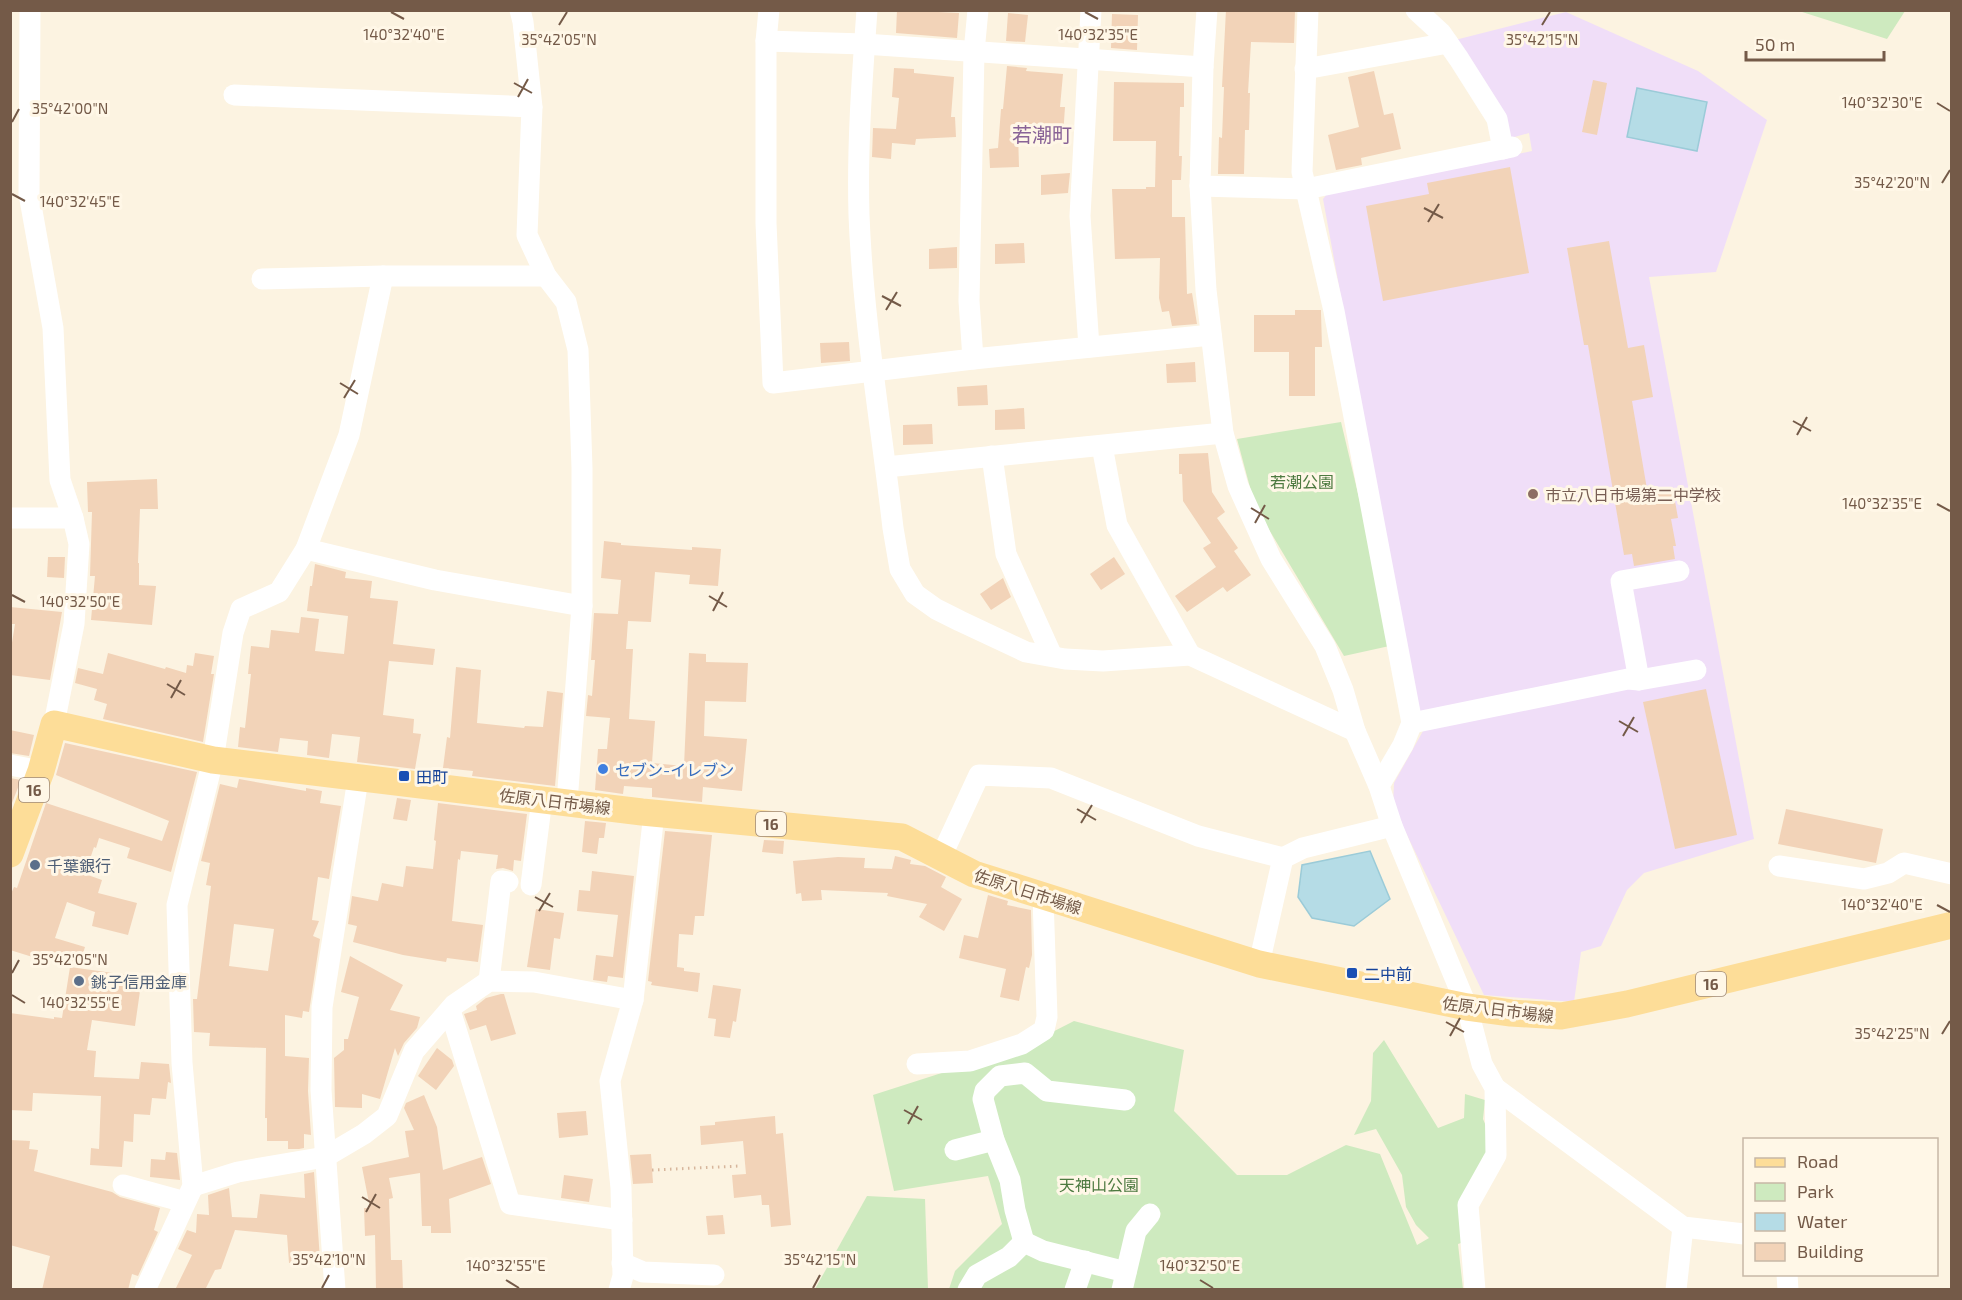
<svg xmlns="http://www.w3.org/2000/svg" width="1962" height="1300" viewBox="0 0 1962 1300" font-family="'Exo 2','Noto Sans JP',sans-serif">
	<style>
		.education { fill: #f0def8 }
		.green { fill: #ceeabf }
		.water { fill: #b5dce6; stroke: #9bcbd8; stroke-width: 1.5 }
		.building { fill: #f2d3b8; fill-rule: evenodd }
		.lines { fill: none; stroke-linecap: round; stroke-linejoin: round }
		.path { stroke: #d7b69c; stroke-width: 3; stroke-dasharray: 1.5 4.5; stroke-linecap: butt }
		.minor { stroke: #fff; stroke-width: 21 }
		.major { stroke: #fddd98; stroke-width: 27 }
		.ticks { fill: none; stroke: #745a48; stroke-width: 2 }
		.education-dot { fill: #8d6e63; stroke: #fff7e7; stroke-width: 2 }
		.shop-dot { fill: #3f7fe0; stroke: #fff7e7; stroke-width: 2 }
		.transit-dot { fill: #1a4fb4; stroke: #fff7e7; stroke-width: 2 }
		.service-dot { fill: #5c6f8a; stroke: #fff7e7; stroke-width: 2 }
		.labels { text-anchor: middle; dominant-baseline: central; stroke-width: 6; stroke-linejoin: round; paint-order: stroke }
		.shield { fill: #fff7e7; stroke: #9e8978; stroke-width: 1.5 }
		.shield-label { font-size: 15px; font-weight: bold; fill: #745a48 }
		.park-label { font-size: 16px; fill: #4d7a40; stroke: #fff7e7 }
		.education-label { font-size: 16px; fill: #785e54; stroke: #fff7e7; text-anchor: start }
		.shop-label { font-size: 16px; fill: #366cbe; stroke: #fff7e7; text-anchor: start }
		.transit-label { font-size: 16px; fill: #164399; stroke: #fff7e7; text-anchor: start }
		.street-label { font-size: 16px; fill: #745a48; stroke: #fff7e7 }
		.service-label { font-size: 16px; fill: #4e5e75; stroke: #fff7e7; text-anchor: start }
		.quarter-label { font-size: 20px; fill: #896397; stroke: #fff7e7 }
		.ticks-label { font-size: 15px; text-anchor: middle; fill: #745a48; stroke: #fff7e7; stroke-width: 6; stroke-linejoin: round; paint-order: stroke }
	</style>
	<rect width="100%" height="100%" fill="#fcf3e1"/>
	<path class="education" d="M1566,12L1698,71L1767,120L1716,272L1649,277L1754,839L1644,873L1627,890L1601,946L1581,952L1574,1002L1484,995L1393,806L1394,783L1423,731L1417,711L1323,199L1327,194L1532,151L1529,133L1511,138L1455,40Z"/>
	<g class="green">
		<path d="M1799,11H1905L1887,39Z"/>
		<path d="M1341,422L1394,645L1344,656L1255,506L1237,439Z"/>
		<path d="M1074,1021L1184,1050L1174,1111L1237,1175H1287L1346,1145L1380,1154L1417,1245L1429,1238L1416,1225L1406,1207L1402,1175L1376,1129L1354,1135L1371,1101L1373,1053L1384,1040L1438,1128L1464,1118L1465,1094L1485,1100L1483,1119L1491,1138L1461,1243L1458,1244L1463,1289H949L955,1271L1002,1224L988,1176L894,1191L873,1095L1023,1047Z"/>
		<path d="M867,1196L925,1199L928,1289H815Z"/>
	</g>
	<g class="water">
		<path d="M1637,88L1707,102L1697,151L1627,137Z"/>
		<path d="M1370,851L1390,899L1354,926L1312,918L1298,897L1302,865Z"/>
	</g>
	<g class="building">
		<path d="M897,10L959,13L957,38L896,33Z"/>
		<path d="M1226,10H1295L1294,43L1251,42L1248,93H1250L1249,130H1245L1244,174H1218L1219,137L1222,138L1224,87H1222Z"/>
		<path d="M1008,13L1028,15L1025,42L1006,41Z"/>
		<path d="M1112,14L1138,15L1137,50L1111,48Z"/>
		<path d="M1007,66L1027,68L1026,71L1063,74L1060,107H1065L1063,136L1018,133L1019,167L990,168L989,149L998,148L1001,109H1003Z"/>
		<path d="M894,68L914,69V73L954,77L951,117H955L956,137L916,139L915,145L892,143L891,159L872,157L873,128L896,129L899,98L892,97Z"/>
		<path d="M1374,71L1384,115L1393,113L1401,149L1361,158L1362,165L1336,170L1328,135L1359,127L1348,77Z"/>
		<path d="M1593,80L1607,83L1597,135L1582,132Z"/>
		<path d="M1114,82L1184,83V107H1180L1179,156H1182L1181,180H1172V217H1185L1187,294L1192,293L1197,324L1172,326L1169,311L1162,312L1159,298L1160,258L1115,259L1112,189H1146V187H1155L1156,141H1113Z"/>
		<path d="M1510,167L1529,273L1383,301L1366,206L1429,194L1427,183Z"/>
		<path d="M1070,173L1068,193L1041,195V175Z"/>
		<path d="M1609,241L1628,348L1644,345L1653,397L1632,401L1648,495L1673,490L1678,518L1671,519L1676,546H1673L1675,559L1634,566L1632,554L1624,555L1588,345H1584L1567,248Z"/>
		<path d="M1024,243L1025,263L995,264V244Z"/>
		<path d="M957,247V268L929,269V249Z"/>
		<path d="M1295,310H1321V313L1322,347H1315V396H1289V352H1254V315H1295Z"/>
		<path d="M849,342L850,361L821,363L820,343Z"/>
		<path d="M1195,362L1196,382L1167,383L1166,364Z"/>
		<path d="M987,385L988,405L958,406L957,387Z"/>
		<path d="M1024,408L1025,429L995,430V410Z"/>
		<path d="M932,424L933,444L903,445V425Z"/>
		<path d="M1208,453L1212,492L1225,512L1217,518L1238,548L1234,551L1251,575L1227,592L1223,587L1187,612L1175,596L1216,567L1203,548L1211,543L1183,501L1182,474H1179V454Z"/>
		<path d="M157,479L158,509H140L138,563H139V585L156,586L152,625L91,620L95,576H90L92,512H88L87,482Z"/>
		<path d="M604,541L621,543V545L692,550V547L721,549L718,586L689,584L690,575L655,572L651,622L628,621L626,649H633L629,719L655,721L652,763L684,766L689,653L706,654V662L748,663L746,702L705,701L704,736L747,739L742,791L703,787L702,802L652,797V788L624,786L623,794L595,790L598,749H607L610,718L586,716L588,695L592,696L595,660H591L594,613L618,614L621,580L601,578Z"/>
		<path d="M48,557H65L64,578L47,577Z"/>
		<path d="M1114,557L1125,574L1101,590L1090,574Z"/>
		<path d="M315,564L346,572L345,578L372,581L370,598L398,601L393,644L435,649L433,665L389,661L383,715L414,719L413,733L421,734L415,769L357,762L360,737L332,734L329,758L307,755L308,741L280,738L278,752L238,747L240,727L245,728L251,674H248L251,646L269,648L271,630L299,633L301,617L319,619L315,651L344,654L348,616L307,611L310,586H312Z"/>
		<path d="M1003,578L1011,597L991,610L980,594Z"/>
		<path d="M10,607L62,612L50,680L10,675V655L15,624H10Z"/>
		<path d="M108,653L165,669L166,667L186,673L187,665L193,666L195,653L214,656L211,674H214L203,742L103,719L107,704L94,700L97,689L75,683L78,668L103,674Z"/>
		<path d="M456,667L481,670L477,723L524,728L525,726L543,727L547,691L563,693L555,786L472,776L473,771L443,768L447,737L450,738Z"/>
		<path d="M1706,689L1737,835L1675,849L1643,702Z"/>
		<path d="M10,730L34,735L29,756L10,753Z"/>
		<path d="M65,743L197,772L171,872L127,858L130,848L99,838L96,848L94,847L85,874L102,880L98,893L137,903L128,935L92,926L95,912L67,902L55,938L85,947L79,966L40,954L39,959L10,950V896L14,887L17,888L46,803L162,841L169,821L56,775Z"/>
		<path d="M10,778L21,780L10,808Z"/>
		<path d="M239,779L306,791V788L322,791L320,803L341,806L329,879L318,877L312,920L319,921L313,936L320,939L309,1012L303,1011L302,1018L285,1015V1056L309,1058L308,1091L311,1135L304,1134V1148L299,1149H288V1141H267V1118H265L266,1048L209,1046L210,1033L194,1032L193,999H197L211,886L206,885L210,863L201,861L220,784L237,788ZM234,924L274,929L268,971L229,966Z"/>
		<path d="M397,798L411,800L407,821L393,819Z"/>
		<path d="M438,803L527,814L521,861L514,860L513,871L503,868L496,869L498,855L461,851L460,860L458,859L452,921L483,925L478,962L447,958L446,962L403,955L353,942L357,926L348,924L352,896L378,901L382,883L403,887L406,866L433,869L436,841L434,840Z"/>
		<path d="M1786,809L1883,829L1876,863L1778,844Z"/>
		<path d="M585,821L606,823L604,838H599L597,854L582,852Z"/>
		<path d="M665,831L712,835L704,916H695L693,935L679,934L677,967L684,968V971L700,973L698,992L651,985L652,982L648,981Z"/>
		<path d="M764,840L784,841L783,854L762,852Z"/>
		<path d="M895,856L911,860L910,864L925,866L946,877L941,887L962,899L944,931L919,917L927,904L887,896L888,893L821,890L822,900L802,901L801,893L796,894L793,861L838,857L865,858L864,868L892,869Z"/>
		<path d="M592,871L634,876L623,978L608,976L607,982L593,980L596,955L613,957L618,915L577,911L579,890L590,891Z"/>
		<path d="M988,895L1008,901L1007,905L1031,910L1032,955L1029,968L1026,967L1019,1001L1000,997L1006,969L959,958L964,935L978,938Z"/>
		<path d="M536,909L564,913L560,939L554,938L550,970L527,967Z"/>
		<path d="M350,956L403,985L390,1010L420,1017L417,1028L404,1043L398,1056L395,1048L380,1099L362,1094V1108L335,1107L334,1058L344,1050V1039H348L359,997L341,992Z"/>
		<path d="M70,967L142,977L135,1026L92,1020L87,1050L96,1051L94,1077L139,1079L141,1062L169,1064L171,1083L168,1082L166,1099L152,1098L150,1115L134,1114L133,1142L124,1141L122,1167L90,1165L91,1148L99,1149L101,1096L33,1093L32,1111L10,1110V1013L54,1019V1017L62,1018Z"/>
		<path d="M713,985L741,989L736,1022L733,1021L730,1038L714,1036L716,1019L708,1018Z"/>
		<path d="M501,994H504L516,1034L491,1041L486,1025L470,1030L464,1014L477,1010L476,1006L486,998Z"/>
		<path d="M437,1048L452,1060L454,1066L436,1090L418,1076Z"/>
		<path d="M424,1095L437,1127L443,1170L482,1157L491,1184L449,1199L451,1233H431V1226H422L420,1173L389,1178L393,1198L389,1199L391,1260H402L403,1290H376L375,1235L365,1236L364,1208H370L362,1167L409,1157L405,1131L414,1130L404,1108L406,1103Z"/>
		<path d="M586,1111L588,1135L559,1138L557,1113Z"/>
		<path d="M775,1116L776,1134L783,1133L791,1225L771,1227L769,1205H762L761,1195L734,1198L732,1175L746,1174L743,1141L701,1145L700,1126L715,1125V1122Z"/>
		<path d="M10,1140L30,1141L29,1149L38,1150L34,1171L112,1192L120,1197L160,1208L154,1230L158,1232L138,1276L132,1274L128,1290H42L50,1256L10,1245Z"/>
		<path d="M166,1152L177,1153L180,1180L150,1177L151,1159L165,1160Z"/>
		<path d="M651,1154L653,1183L633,1184L630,1155Z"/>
		<path d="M314,1172L320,1260L289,1263L287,1235L235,1230L221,1269L215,1270L205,1290H175L192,1255L178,1249L187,1230L196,1233L197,1214L209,1215L208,1195L229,1188L232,1217L257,1218L260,1194L305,1198L304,1174Z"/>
		<path d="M564,1175L593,1179L589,1202L561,1198Z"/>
		<path d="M723,1215L725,1234L708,1235L706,1216Z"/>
	</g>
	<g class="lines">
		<path class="path" d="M652,1170L740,1166"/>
		<g class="minor">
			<path d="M30,10L29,194L53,328L60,480L73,518L79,544L74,624L54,724"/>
			<path d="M520,10L523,22L532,107L527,235L546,276L566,302L578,350L582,468V606L567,802"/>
			<path d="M769,10L766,41V223L773,383L973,359L1211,335"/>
			<path d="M867,10C862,79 857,147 859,215C863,320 881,424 893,528L900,569L915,594L936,609L960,621L1026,652L1065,659L1103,661L1190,655L1355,731"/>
			<path d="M1207,10L1203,67L1200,186L1206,290L1223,433L1238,486L1271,559L1325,646L1343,690L1355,731L1379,786L1392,826L1467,1007L1482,1064L1495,1088L1496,1155L1468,1205L1475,1290"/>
			<path d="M1308,10L1302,172L1334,311L1412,723L1403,745L1379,786"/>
			<path d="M1416,10L1441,33L1459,59L1497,119L1503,149"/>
			<path d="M766,41L864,44L1203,67"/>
			<path d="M1305,69L1448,43"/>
			<path d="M234,95L532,107"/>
			<path d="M1200,186L1306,189L1512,147"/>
			<path d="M262,279L383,276H546"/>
			<path d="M1089,347L1080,216L1091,10"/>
			<path d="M973,359L969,301L974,52L978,10"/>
			<path d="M1102,446L1117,525L1190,655"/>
			<path d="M992,456L1006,554L1052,656"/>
			<path d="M886,467L1223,433"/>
			<path d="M10,518H73"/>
			<path d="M306,549L435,580L582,606"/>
			<path d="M1679,571L1621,581L1639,680L1696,670"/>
			<path d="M1412,723L1628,679L1639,680"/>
			<path d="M10,765L41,771"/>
			<path d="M941,857L979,775L1051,778L1198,836L1283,858L1303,848L1392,826"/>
			<path d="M1779,866L1864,879L1888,873L1904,863L1952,874"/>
			<path d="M531,885L542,799"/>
			<path d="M1259,964L1283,858"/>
			<path d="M489,981L501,881L508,882"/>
			<path d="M450,1010L510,1204L622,1220"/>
			<path d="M917,1064L970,1061L1022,1044L1044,1030L1047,1017L1043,897"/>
			<path d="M1495,1088L1683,1227L1744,1234"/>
			<path d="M955,1150L994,1140"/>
			<path d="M123,1185L185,1202"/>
			<path d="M193,1186L238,1172L325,1157L364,1134L387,1116L414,1051L454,1005L489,981L534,982L633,1000"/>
			<path d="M1024,1242L1015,1210L1010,1180L994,1140L983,1099L985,1091L1000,1076L1025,1073L1047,1091L1125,1100"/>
			<path d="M1024,1242L1043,1251L1126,1272"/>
			<path d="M622,1263L643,1272L714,1275"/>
			<path d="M1787,1274L1788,1290"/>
			<path d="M145,1290L193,1186L182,1063L177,905L213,760L233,633L241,609L279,592L306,549L349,435L383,276"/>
			<path d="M335,1290L321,1090L322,1007L358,779"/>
			<path d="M619,1290L623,1276L621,1188L610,1081L633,1000L654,813"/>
			<path d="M968,1290L977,1275L1009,1257L1024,1242"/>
			<path d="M1075,1290L1085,1261"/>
			<path d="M1122,1290L1136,1231L1150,1214"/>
			<path d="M1676,1290L1683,1227"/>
		</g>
		<path class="major" d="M10,854L41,771L54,724L213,760L642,812L902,837L974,874L1259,964L1467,1007L1511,1013L1561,1016L1627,1004L1952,925"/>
	</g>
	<path class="ticks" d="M391,12L404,19M1085,12L1098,19M559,25L567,12M1542,25L1550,12M514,83L532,93M518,97L528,79M1937,103L1950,111M12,122L19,109M1942,183L1950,170M12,194L25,201M1424,208L1443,218M1428,222L1439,204M882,296L901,306M886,310L897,292M340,383L358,394M344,398L355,380M1793,421L1811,431M1797,435L1807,417M1937,504L1950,511M1251,508L1269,519M1255,523L1265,505M12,595L25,602M709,596L727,607M713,611L723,592M167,684L185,695M171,698L181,680M1619,721L1638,732M1623,736L1634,717M1077,809L1096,820M1081,823L1092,805M535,897L553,907M1937,905L1950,912M539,911L550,893M12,973L19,960M12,995L25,1003M1446,1022L1464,1032M1942,1034L1950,1021M1450,1036L1460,1018M904,1110L922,1120M908,1124L918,1106M362,1197L380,1208M366,1212L376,1194M506,1280L519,1288M1200,1280L1213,1288M322,1288L329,1275M813,1288L820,1275"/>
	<circle class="education-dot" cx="1533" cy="494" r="6"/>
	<circle class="shop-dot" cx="603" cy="769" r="6"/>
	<g class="transit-dot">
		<rect x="398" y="770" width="12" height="12" rx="3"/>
		<rect x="1346" y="967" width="12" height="12" rx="3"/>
	</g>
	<g class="service-dot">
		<circle cx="35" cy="865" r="6"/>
		<circle cx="79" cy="981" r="6"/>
	</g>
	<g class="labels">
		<g class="shield">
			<rect x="19" y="778" width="30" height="24" rx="4.5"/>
			<rect x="756" y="812" width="30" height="24" rx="4.5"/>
			<rect x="1696" y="972" width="30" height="24" rx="4.5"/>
		</g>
		<g class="shield-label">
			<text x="34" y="790">16</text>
			<text x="771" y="824">16</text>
			<text x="1711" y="984">16</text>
		</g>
		<g class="park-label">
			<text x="1302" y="481">若潮公園</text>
			<text x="1099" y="1184">天神山公園</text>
		</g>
		<g class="education-label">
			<text x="1545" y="494">市立八日市場第二中学校</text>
		</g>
		<g class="shop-label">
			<text x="615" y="769">セブン-イレブン</text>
		</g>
		<g class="transit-label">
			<text x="416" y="776">田町</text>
			<text x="1364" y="973">二中前</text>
		</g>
		<g class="street-label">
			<text transform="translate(555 801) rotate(7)">佐原八日市場線</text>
			<text transform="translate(1028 891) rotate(18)">佐原八日市場線</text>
			<text transform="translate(1498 1009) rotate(7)">佐原八日市場線</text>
		</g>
		<g class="service-label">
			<text x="47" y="865">千葉銀行</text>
			<text x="91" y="981">銚子信用金庫</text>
		</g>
		<g class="quarter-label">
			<text x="1042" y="134">若潮町</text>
		</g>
	</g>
	<g class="ticks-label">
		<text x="404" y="40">140°32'40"E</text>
		<text x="1098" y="40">140°32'35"E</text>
		<text x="559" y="45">35°42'05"N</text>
		<text x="1542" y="45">35°42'15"N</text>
		<text x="1882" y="108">140°32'30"E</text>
		<text x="70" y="114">35°42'00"N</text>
		<text x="1892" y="188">35°42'20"N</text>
		<text x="80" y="207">140°32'45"E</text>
		<text x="1882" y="509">140°32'35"E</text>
		<text x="80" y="607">140°32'50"E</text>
		<text x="1882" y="910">140°32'40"E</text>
		<text x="70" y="965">35°42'05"N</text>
		<text x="80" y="1008">140°32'55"E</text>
		<text x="1892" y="1039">35°42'25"N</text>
		<text x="329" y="1265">35°42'10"N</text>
		<text x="820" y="1265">35°42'15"N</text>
		<text x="506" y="1271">140°32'55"E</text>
		<text x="1200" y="1271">140°32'50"E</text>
	</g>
	<rect width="1962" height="1300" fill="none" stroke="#745a48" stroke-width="24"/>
	<rect x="1743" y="1138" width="195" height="138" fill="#fff7e7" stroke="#c7b8a7" stroke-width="1.5"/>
	<rect x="1755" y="1158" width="30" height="9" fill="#fddd98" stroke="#c7b8a7" stroke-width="1.5"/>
	<text x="1797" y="1168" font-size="18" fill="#745a48">Road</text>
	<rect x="1755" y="1183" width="30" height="18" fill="#ceeabf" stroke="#c7b8a7" stroke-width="1.5"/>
	<text x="1797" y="1198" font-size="18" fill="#745a48">Park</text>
	<rect x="1755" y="1213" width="30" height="18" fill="#b5dce6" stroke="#c7b8a7" stroke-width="1.5"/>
	<text x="1797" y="1228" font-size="18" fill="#745a48">Water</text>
	<rect x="1755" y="1243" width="30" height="18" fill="#f2d3b8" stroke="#c7b8a7" stroke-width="1.5"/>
	<text x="1797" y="1258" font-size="18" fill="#745a48">Building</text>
	<path d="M1746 51v9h138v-9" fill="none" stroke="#745a48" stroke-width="3"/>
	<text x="1755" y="51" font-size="18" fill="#745a48" stroke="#fff7e7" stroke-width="4.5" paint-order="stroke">50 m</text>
</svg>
